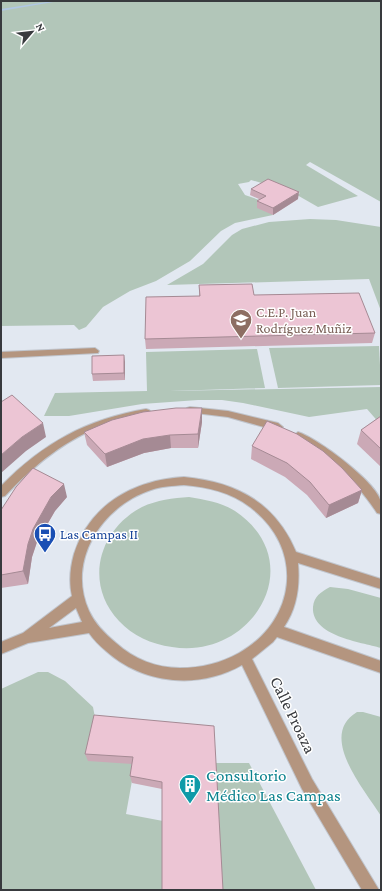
<svg xmlns="http://www.w3.org/2000/svg" width="382" height="891" viewBox="0 0 382 891" font-family="'Crimson Pro',serif">
	<style>
		.green { fill: #b2c6b9 }
		.lines { fill: none; stroke-linecap: round; stroke-linejoin: round }
		.stream { fill: #b0c7e4; fill-rule: evenodd }
		.minor-casing { stroke: #c0c5cd; stroke-width: 2 }
		.minor { fill: #b4957f; fill-rule: evenodd }
		.wall { fill: #cba9b6 }
		.shaded-wall { fill: #a58a94 }
		.building { fill: #ecc5d4; stroke: #a58a94 }
		.labels { text-anchor: middle; dominant-baseline: central; stroke-width: 3; stroke-linejoin: round; paint-order: stroke }
		.education-label { font-size: 14px; fill: #785e54; stroke: #fff; text-anchor: start }
		.transit-label { font-size: 14px; fill: #164399; stroke: #fff; text-anchor: start }
		.near-street-label { font-size: 17px; fill: #383a3e; stroke: #fff }
		.near-culture-label { font-size: 17px; fill: #0d838f; stroke: #fff; text-anchor: start }
	</style>
	<rect width="100%" height="100%" fill="#e2e8f1"/>
	<g class="green">
		<path d="M1,1H381V202L310,162L306,165L358,196L318,207L297,195L300,193L286,187L282,189L251,180L249,182L238,184L245,195L265,202L273,215L235,223L221,231L190,261L156,281L130,291L103,307L86,327L79,330L74,325L1,326Z"/>
		<path d="M310,219L336,220L381,227V311L369,279L167,285L203,264L232,235L242,229L269,222Z"/>
		<path d="M379,346L381,385L278,388L269,348Z"/>
		<path d="M257,349L265,388L170,391L381,387V425L367,409L309,417L243,403L222,400H198L142,404L69,416H44L55,393L147,391L146,352Z"/>
		<path d="M189,497C205,500 221,502 235,511C311,562 253,660 172,647C151,644 133,636 119,621C84,584 98,530 142,507C157,500 173,498 189,497Z"/>
		<path d="M330,587L348,589L381,598V648C361,642 311,636 313,607C314,596 321,592 330,587Z"/>
		<path d="M38,672H48L65,681L93,707L96,723L135,764L126,814L163,821V890H1V689Z"/>
		<path d="M357,712H363L381,717V816C365,790 317,736 357,712Z"/>
		<path d="M215,763H249L316,890H222Z"/>
	</g>
	<g class="lines">
		<path class="stream" d="M53,1H59L1,11V9Z"/>
		<g class="minor-casing">
			<g id="minor">
				<path d="M95,348L99,351L98,353L1,358V352Z"/>
				<path d="M190,407L228,411L278,423L283,427L278,431L228,417L187,412L185,410L187,408Z"/>
				<path d="M146,409L149,410L151,412L149,414C136,419 121,420 107,424C67,438 34,465 5,496L1,497V486C43,443 87,419 146,409Z"/>
				<path d="M298,432C317,438 377,482 381,502C382,506 381,511 381,514L377,513C356,480 328,457 295,439L293,436Z"/>
				<path d="M184,477C236,482 275,502 296,552L381,579V589L298,563C300,586 297,608 284,627L381,661V673L277,637L273,642L252,659L312,779L379,890H362L302,789L242,665C198,690 143,684 106,651C99,645 94,640 89,633L28,643L1,654V642L23,633L72,596C69,583 70,568 74,554C90,504 134,480 184,477ZM184,485C208,487 230,492 250,507C305,548 297,620 239,653C221,663 201,668 180,668C156,668 134,659 116,643C105,634 95,624 89,611C66,561 102,506 151,490C161,486 173,486 184,485ZM76,608L82,622L49,628Z"/>
			</g>
		</g>
		<use href="#minor" class="minor"/>
	</g>
	<g class="wall">
		<path d="M251,189L298,199L273,215L257,208V201L259,199L250,195Z"/>
		<path d="M199,285L254,295L375,333L372,343L146,349L145,339L199,296Z"/>
		<path d="M125,362V380L93,381L92,374Z"/>
		<path d="M381,416V467L357,444L361,430Z"/>
		<path d="M202,422L198,448H171L144,453L107,467L87,445L84,432Z"/>
		<path d="M252,446L362,490L358,503L326,518L307,495L285,477L251,459Z"/>
		<path d="M67,497L55,511L37,542L32,557L28,584L1,588V510Z"/>
		<path d="M214,726L162,789L132,783L130,776L132,764L88,761L85,754Z"/>
	</g>
	<g class="shaded-wall">
		<path d="M299,192L298,199L273,215V208Z"/>
		<path d="M124,355L125,362V380L124,373Z"/>
		<path d="M202,408V422L198,448V434Z"/>
		<path d="M43,423L46,437L26,451L1,473V455L22,437Z"/>
		<path d="M170,435L171,448L144,453L107,467L105,454L143,439Z"/>
		<path d="M64,484L67,497L55,511L37,542L32,557L28,584L23,571L28,544L33,529L51,497Z"/>
		<path d="M362,490L358,503L326,518L329,505Z"/>
	</g>
	<g class="building">
		<path d="M268,179L299,192L273,208L257,201L266,196L251,189Z"/>
		<path d="M252,284L254,295L359,293L375,333L145,339L146,297L200,296L199,285Z"/>
		<path d="M124,355V373L92,374V356Z"/>
		<path d="M12,395L43,423L22,437L1,455V402Z"/>
		<path d="M176,408H202L198,434L170,435L143,439L105,454L84,432L112,420L143,412Z"/>
		<path d="M381,416V449L361,430Z"/>
		<path d="M267,421L297,434L323,451L342,468L362,490L329,505L310,482L287,463L252,446Z"/>
		<path d="M33,468L64,484L51,497L33,529L28,544L23,571L1,575V510L16,487Z"/>
		<path d="M94,715L214,726L223,890H162V782L130,776L133,757L85,754Z"/>
	</g>
	<defs>
		<g id="school-pin" transform="scale(1.15)"><path d="M0 17L-7.5 6A9.5 9.5 0 1 1 7.5 6Z" fill="#8d6e63" stroke="#fff"/><path d="M0-5L7-2L0 1L-7-2ZM-4 1L0 2.5L4 1V4Q0 6-4 4Z" fill="#fff"/></g>
		<g id="bus-pin" transform="scale(1.15)"><path d="M0 17L-7.5 6A9.5 9.5 0 1 1 7.5 6Z" fill="#1a4fb4" stroke="#fff"/><path d="M-5-6H5V4H4V6H2V4H-2V6H-4V4H-5ZM-3.5-4V0h7V-4ZM-3.5 1.2v1.5H-2V1.2ZM2 1.2v1.5H3.5V1.2Z" fill="#fff"/></g>
		<g id="building-pin" transform="scale(1.15)"><path d="M0 17L-7.5 6A9.5 9.5 0 1 1 7.5 6Z" fill="#0f9aa8" stroke="#fff"/><path d="M-4-6H4V6H1V3H-1V6H-4ZM-2.5-4.3h1.7v1.8h-1.7ZM.8-4.3h1.7v1.8H.8ZM-2.5-1h1.7V.8h-1.7ZM.8-1h1.7V.8H.8Z" fill="#fff"/></g>
	</defs>
	<g fill-rule="evenodd">
		<use href="#school-pin" x="241" y="320"/>
		<use href="#bus-pin" x="45" y="534"/>
		<use href="#building-pin" x="190" y="785"/>
	</g>
	<g class="labels">
		<g class="education-label">
			<text x="256" y="312">C.E.P. Juan<tspan x="256" dy="16">Rodríguez Muñiz</tspan></text>
		</g>
		<g class="transit-label">
			<text x="60" y="534">Las Campas II</text>
		</g>
		<g class="near-street-label">
			<text transform="translate(293 715) rotate(64)">Calle Proaza</text>
		</g>
		<g class="near-culture-label">
			<text x="206" y="775">Consultorio<tspan x="206" dy="20">Médico Las Campas</tspan></text>
		</g>
	</g>
	<rect width="382" height="891" fill="none" stroke="#383a3e" stroke-width="4"/>
	<g transform="translate(32 32) rotate(62)" stroke="#ffffff" stroke-width="3" paint-order="stroke">
	<path d="M0-3L7 15L0 10L-7 15Z" fill="#383a3e"/>
	<text y="-6" font-size="11" font-weight="bold" text-anchor="middle" fill="#383a3e">N</text>
	</g>
</svg>
